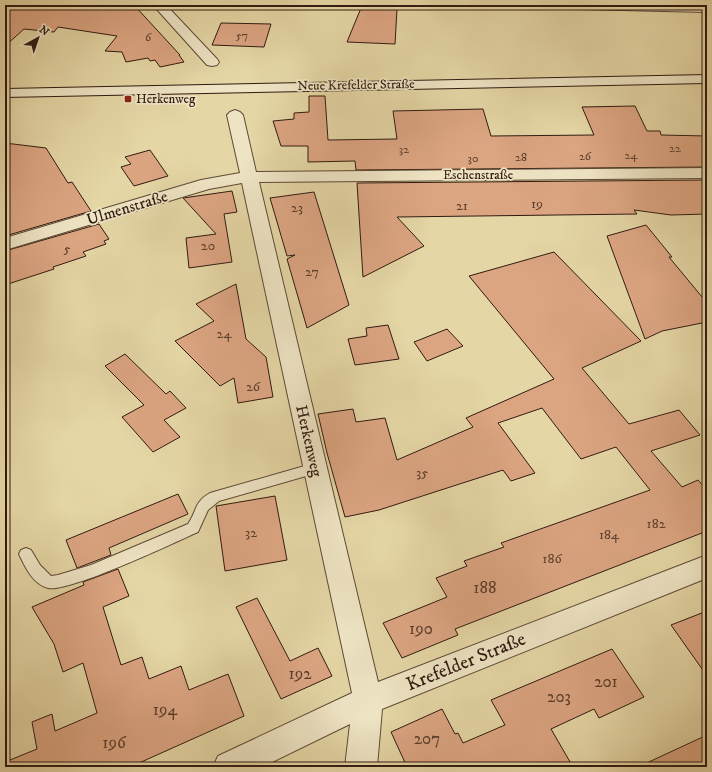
<svg xmlns="http://www.w3.org/2000/svg" width="712" height="772" viewBox="0 0 712 772" font-family="'IM FELL DW Pica',serif">
	<style>
		.building { fill: #dca582; stroke: #301a10 }
		.lines { fill: none; stroke-linecap: round; stroke-linejoin: round }
		.lane-casing { stroke: #5d4935; stroke-width: 2 }
		.street-casing { stroke: #5d4935; stroke-width: 2 }
		.secondary-casing { stroke: #301a10; stroke-width: 2 }
		.lane { fill: #eee4c4; fill-rule: evenodd }
		.street { fill: #eee4c4; fill-rule: evenodd }
		.secondary { fill: #eee4c4; fill-rule: evenodd }
		.poi-dot { fill: #8f2418; stroke: #eee4c4; stroke-width: 1.5 }
		.labels { text-anchor: middle; dominant-baseline: central; stroke-width: 3.5; stroke-linejoin: round; paint-order: stroke }
		.far-number-label { font-size: 12px; fill: #5b3d2c }
		.far-street-label { font-size: 13px; fill: #301a10; stroke: #eee4c4 }
		.far-poi-label { font-size: 13px; fill: #301a10; stroke: #eee4c4; text-anchor: start }
		.number-label { font-size: 14px; fill: #5b3d2c }
		.street-label { font-size: 16px; fill: #301a10; stroke: #eee4c4 }
		.near-number-label { font-size: 17px; fill: #5b3d2c }
		.near-street-label { font-size: 19px; fill: #301a10; stroke: #eee4c4 }
	</style>
	<rect width="100%" height="100%" fill="#e5d6a5"/>
	<filter id="stains"><feTurbulence type="fractalNoise" baseFrequency=".005" numOctaves="4"/><feColorMatrix values="0 0 0 0 .2 0 0 0 0 .09 0 0 0 0 .02 0 0 0 .5 -.17"/></filter>
	<radialGradient id="worn" r=".72"><stop offset=".6" stop-color="#630" stop-opacity="0"/><stop offset="1" stop-color="#630" stop-opacity=".3"/></radialGradient>
	<g class="building">
		<path d="M5,5H134L180,55H179L184,62L160,67L155,60L150,61L148,58L126,62L122,52L105,51L117,36L58,27L54,32L24,29L5,46Z"/>
		<path d="M361,8L397,9L395,44L347,42Z"/>
		<path d="M221,23L271,24L264,47L212,45Z"/>
		<path d="M309,96H325L328,140L397,139L393,111L483,109L491,136L594,135L582,107L635,106L647,131H660L661,135L707,136V167L356,170L355,161L308,162V146H281L273,121L294,119V113L309,112Z"/>
		<path d="M5,143L46,148L68,183L72,182L91,211L5,236Z"/>
		<path d="M150,150L168,176L134,186L121,167L131,164L125,157Z"/>
		<path d="M707,180V214L671,215L634,210L637,214L397,217L424,246L363,277L357,183Z"/>
		<path d="M232,191L237,212L224,214L232,262L189,268L186,238L216,234L183,198Z"/>
		<path d="M314,192L349,305L307,328L287,259L295,255L287,256L270,198Z"/>
		<path d="M99,224L109,239L104,241L106,244L83,252L86,256L53,267L54,269L5,285V251Z"/>
		<path d="M646,225L672,257H669L707,303V322L662,331L645,339L607,236Z"/>
		<path d="M554,252L641,341L582,368L629,424L679,410L700,435L651,451L682,487L698,480L707,490V531L455,629L458,635L402,658L383,623L447,597L436,578L467,566L464,561L504,547L501,543L650,490L616,447L581,459L542,408L498,423L535,473L511,481L503,470L379,510L345,517L327,453L318,414L353,409L356,422L385,418L397,460L473,427L466,418L554,379L469,276Z"/>
		<path d="M236,284L246,339L266,357L273,397L238,403L234,378L220,386L175,341L214,321L196,304Z"/>
		<path d="M388,325L399,359L355,365L348,339L367,336L366,328Z"/>
		<path d="M447,329L463,346L427,361L414,342Z"/>
		<path d="M125,354L166,394L170,391L186,408L164,420L180,437L153,452L122,417L144,405L105,366Z"/>
		<path d="M178,494L188,514L109,548L111,555L77,568L66,540Z"/>
		<path d="M275,496L287,560L225,571L216,506Z"/>
		<path d="M118,569L129,596L103,607L121,665L142,657L149,679L181,666L189,690L228,674L244,716L130,767H5V762L37,749L32,722L52,714L55,731L97,713L83,663L63,672L54,644L32,607L84,585L83,582Z"/>
		<path d="M257,598L290,661L318,648L332,676L281,699L236,607Z"/>
		<path d="M707,611V676L671,625Z"/>
		<path d="M612,649L644,697L599,718L594,709L551,729L573,767H407L391,732L442,709L455,734L458,733L463,743L505,725L491,700Z"/>
		<path d="M707,735V767H638Z"/>
	</g>
	<g class="lines">
		<g class="lane-casing">
			<path id="lane" d="M315,463L320,464L322,468L320,472L219,501L208,510L198,532C174,543 68,593 48,588C33,584 25,567 19,554L21,550L26,548L31,550L40,565L51,576L58,575L91,565L188,524C197,511 194,502 210,493Z"/>
		</g>
		<g class="street-casing">
			<g id="street">
				<path d="M153,5H166L217,59L219,62L217,65L212,66L207,65Z"/>
				<path d="M572,5H707V12L578,9L573,8Z"/>
				<path d="M235,110L240,112L243,115L256,172L707,168V178L259,182L378,682L707,555V578L382,709L377,767H345L350,724L262,767H213L218,756L352,693L242,183L209,189L5,250V238L201,180L240,173L227,115L230,112Z"/>
			</g>
		</g>
		<g class="secondary-casing">
			<path id="secondary" d="M707,75V83L5,97V89Z"/>
		</g>
		<use href="#lane" class="lane"/>
		<use href="#street" class="street"/>
		<use href="#secondary" class="secondary"/>
	</g>
	<rect class="poi-dot" x="124" y="95" width="8" height="8" rx="2"/>
	<g class="labels">
		<g class="far-number-label">
			<text x="242" y="35">57</text>
			<text x="148" y="37">6</text>
			<text x="675" y="148">22</text>
			<text x="404" y="149">32</text>
			<text x="631" y="155">24</text>
			<text x="585" y="156">26</text>
			<text x="521" y="157">28</text>
			<text x="473" y="158">30</text>
		</g>
		<g class="far-street-label">
			<text transform="translate(356 85) rotate(-1)">Neue Krefelder Straße</text>
			<text x="478" y="175">Eschenstraße</text>
		</g>
		<g class="far-poi-label">
			<text x="136" y="99">Herkenweg</text>
		</g>
		<g class="number-label">
			<text x="537" y="204">19</text>
			<text x="462" y="206">21</text>
			<text x="297" y="208">23</text>
			<text x="208" y="246">20</text>
			<text x="67" y="249">5</text>
			<text x="312" y="272">27</text>
			<text x="224" y="334">24</text>
			<text x="253" y="387">26</text>
			<text x="422" y="473">35</text>
			<text x="656" y="524">182</text>
			<text x="251" y="533">32</text>
			<text x="609" y="535">184</text>
			<text x="552" y="559">186</text>
		</g>
		<g class="street-label">
			<text transform="translate(127 208) rotate(-17)">Ulmenstraße</text>
			<text transform="translate(309 441) rotate(77)">Herkenweg</text>
		</g>
		<g class="near-number-label">
			<text x="485" y="588">188</text>
			<text x="421" y="629">190</text>
			<text x="300" y="674">192</text>
			<text x="606" y="682">201</text>
			<text x="559" y="697">203</text>
			<text x="165" y="710">194</text>
			<text x="427" y="739">207</text>
			<text x="114" y="743">196</text>
		</g>
		<g class="near-street-label">
			<text transform="translate(466 662) rotate(-22)">Krefelder Straße</text>
		</g>
	</g>
	<rect width="712" height="772" fill="none" stroke="#e5d6a5" stroke-width="20"/>
	<rect x="6" y="6" width="700" height="760" fill="none" stroke="#301a10" stroke-width="2"/>
	<rect x="10" y="10" width="692" height="752" fill="none" stroke="#301a10"/>
	<g transform="translate(38 38) rotate(40)" stroke="#eee4c4" stroke-width="3" paint-order="stroke">
	<path d="M0-3L7 15L0 10L-7 15Z" fill="#301a10"/>
	<text y="-6" font-size="11" font-weight="bold" text-anchor="middle" fill="#301a10">N</text>
	</g>
	<rect width="100%" height="100%" filter="url(#stains)"/>
	<rect width="100%" height="100%" fill="url(#worn)"/>
</svg>
